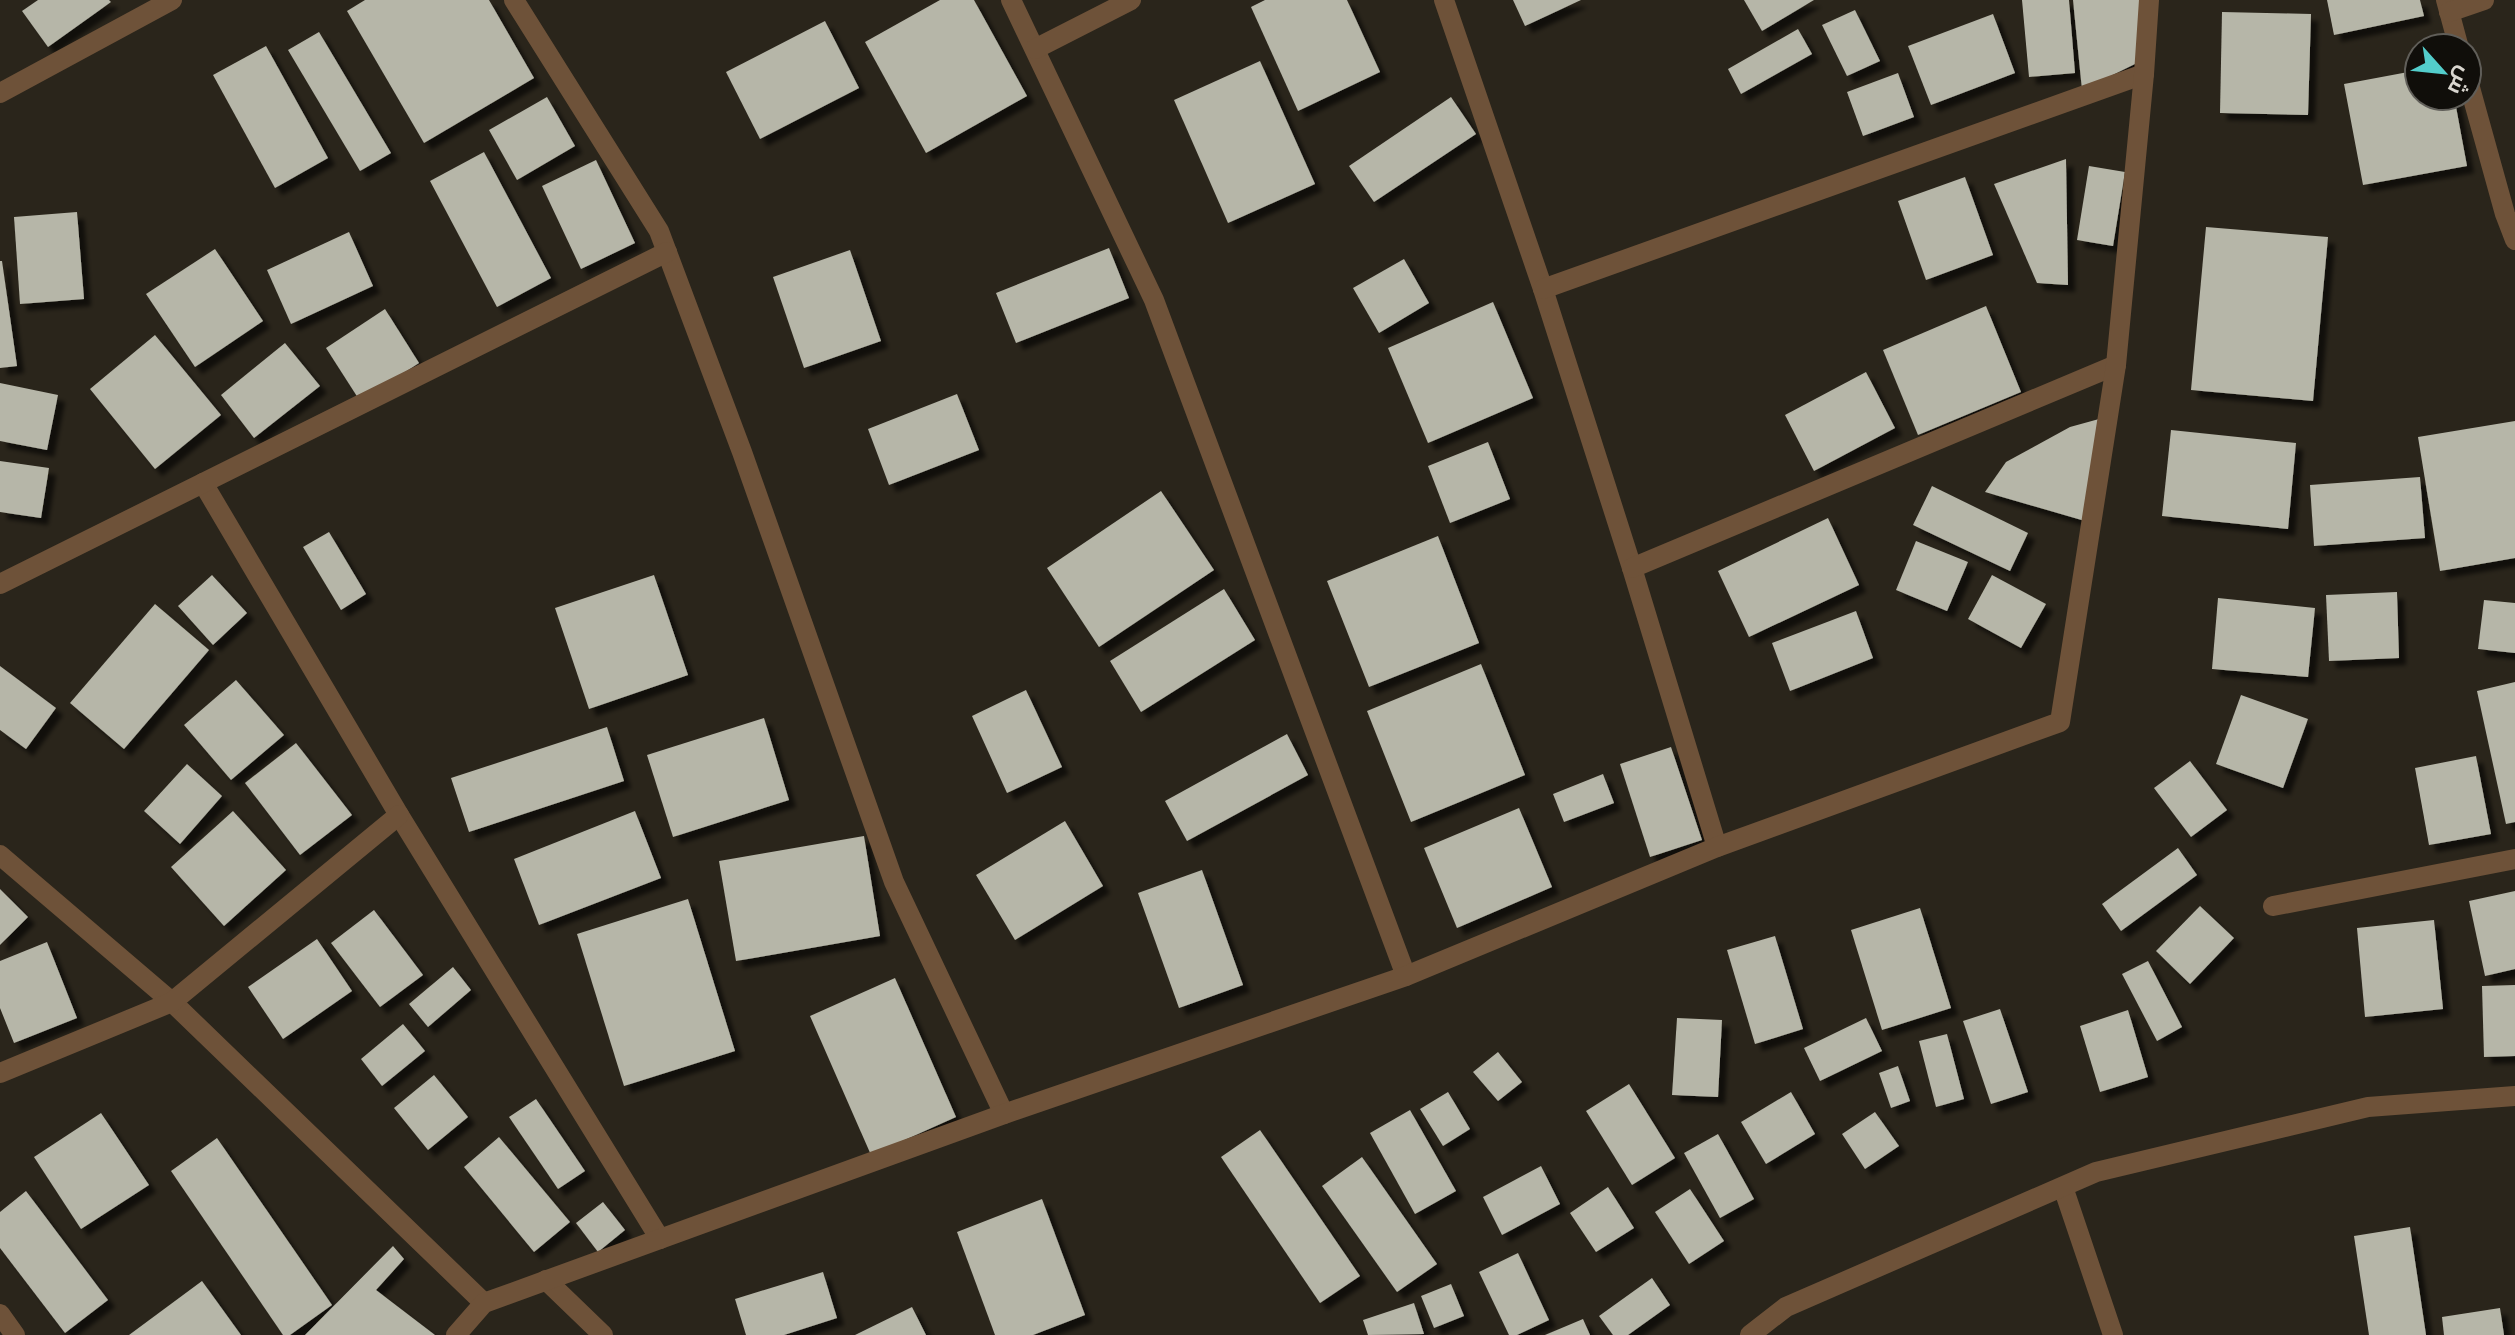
<svg xmlns="http://www.w3.org/2000/svg" width="2515" height="1335" viewBox="0 0 2515 1335" font-family="'Exo 2',Cairo,sans-serif">
	<style>
		.building { fill: #b6b6a8; filter: url(#shadow) }
		.lines { fill: none; stroke-linecap: round; stroke-linejoin: round }
		.street { stroke: #6e5239; stroke-width: 20 }
	</style>
	<defs>
		<filter id="shadow"><feDropShadow dx="7" dy="7" stdDeviation="2" flood-color="#0009"/></filter>
	</defs>
	<rect width="100%" height="100%" fill="#2a251b"/>
	<g class="building">
		<path d="M38,0H109L111,2L48,47L22,11Z"/>
		<path d="M365,0H489L534,78L424,143L347,11Z"/>
		<path d="M940,0H974L1027,96L926,153L865,42Z"/>
		<path d="M1265,0H1347L1380,72L1298,111L1251,7Z"/>
		<path d="M1513,0H1581L1525,26Z"/>
		<path d="M1744,0H1814L1762,31Z"/>
		<path d="M2022,0H2069L2075,73L2029,77Z"/>
		<path d="M2073,0H2141L2139,62L2082,90Z"/>
		<path d="M2327,0H2420L2424,16L2334,35Z"/>
		<path d="M1855,10L1880,61L1847,76L1822,25Z"/>
		<path d="M2222,12L2311,14L2308,115L2220,113Z"/>
		<path d="M1993,14L2015,73L1931,105L1908,46Z"/>
		<path d="M825,21L859,88L760,139L726,72Z"/>
		<path d="M1798,29L1812,54L1741,94L1728,69Z"/>
		<path d="M319,32L391,153L360,171L288,50Z"/>
		<path d="M266,46L328,158L275,188L213,75Z"/>
		<path d="M1260,61L1315,184L1228,223L1174,100Z"/>
		<path d="M2419,70V96H2454L2467,166L2363,185L2344,84Z"/>
		<path d="M1898,73L1914,117L1863,136L1847,92Z"/>
		<path d="M547,97L575,146L517,180L489,130Z"/>
		<path d="M1451,97L1476,134L1374,202L1349,166Z"/>
		<path d="M484,152L551,278L497,307L430,181Z"/>
		<path d="M2066,159L2068,285L2037,283L1994,184Z"/>
		<path d="M596,160L635,243L581,269L542,186Z"/>
		<path d="M2089,166L2125,172L2113,246L2077,240Z"/>
		<path d="M1965,177L1993,255L1926,280L1898,201Z"/>
		<path d="M77,212L84,299L20,304L14,217Z"/>
		<path d="M2206,227L2328,237L2313,401L2191,390Z"/>
		<path d="M349,232L373,286L291,324L267,270Z"/>
		<path d="M1109,248L1129,298L1016,343L996,293Z"/>
		<path d="M215,249L263,321L195,367L146,294Z"/>
		<path d="M850,250L881,341L804,368L773,277Z"/>
		<path d="M1404,259L1429,303L1379,333L1353,288Z"/>
		<path d="M0,261H2L17,366L0,368Z"/>
		<path d="M1493,302L1533,398L1428,443L1388,348Z"/>
		<path d="M1986,306L2021,392L1918,435L1883,350Z"/>
		<path d="M385,309L419,363L360,401L326,348Z"/>
		<path d="M155,335L221,415L155,469L90,389Z"/>
		<path d="M285,343L320,386L254,438L221,395Z"/>
		<path d="M1866,372L1895,428L1814,471L1785,415Z"/>
		<path d="M0,383L58,395L47,450L0,441Z"/>
		<path d="M957,394L979,450L889,485L868,429Z"/>
		<path d="M2099,419L2085,521L1985,492L2006,462L2070,427Z"/>
		<path d="M2515,421V558L2440,571L2418,437Z"/>
		<path d="M2171,430L2296,443L2288,529L2162,516Z"/>
		<path d="M1488,442L1510,499L1450,523L1428,466Z"/>
		<path d="M0,461L49,468L41,518L0,512Z"/>
		<path d="M2420,477L2425,538L2314,546L2310,485Z"/>
		<path d="M1932,486L2028,533L2010,571L1913,525Z"/>
		<path d="M1161,491L1214,570L1099,647L1047,568Z"/>
		<path d="M1828,518L1859,585L1749,637L1718,571Z"/>
		<path d="M329,532L366,594L341,610L303,547Z"/>
		<path d="M1438,536L1479,643L1369,687L1327,581Z"/>
		<path d="M1916,541L1968,562L1947,611L1896,590Z"/>
		<path d="M212,575L247,613L213,645L178,606Z"/>
		<path d="M654,575L688,675L589,709L555,608Z"/>
		<path d="M1992,575L2046,604L2021,648L1968,619Z"/>
		<path d="M1224,589L1255,640L1141,712L1110,661Z"/>
		<path d="M2397,592L2399,658L2329,661L2326,595Z"/>
		<path d="M2218,598L2315,608L2308,677L2212,669Z"/>
		<path d="M2484,600L2515,603V653L2478,649Z"/>
		<path d="M155,604L209,650L124,749L70,703Z"/>
		<path d="M1856,611L1873,658L1790,691L1772,643Z"/>
		<path d="M1481,664L1525,775L1411,822L1367,711Z"/>
		<path d="M0,666L56,708L26,749L0,730Z"/>
		<path d="M236,680L284,735L231,780L184,725Z"/>
		<path d="M2515,682V822L2506,824L2477,691Z"/>
		<path d="M1026,690L1062,767L1007,793L972,716Z"/>
		<path d="M2241,695L2308,719L2283,788L2216,764Z"/>
		<path d="M764,718L789,800L673,837L647,755Z"/>
		<path d="M607,727L624,781L469,832L451,778Z"/>
		<path d="M1287,734L1308,775L1187,841L1165,801Z"/>
		<path d="M296,743L352,815L300,855L245,783Z"/>
		<path d="M1671,747L1702,840L1650,857L1620,764Z"/>
		<path d="M2476,756L2491,834L2429,845L2415,768Z"/>
		<path d="M2190,761L2227,810L2191,837L2154,788Z"/>
		<path d="M187,764L222,796L180,844L144,811Z"/>
		<path d="M1603,774L1614,803L1564,822L1553,794Z"/>
		<path d="M1519,808L1552,887L1457,928L1424,848Z"/>
		<path d="M233,811L286,870L224,926L171,867Z"/>
		<path d="M635,811L661,878L539,925L514,859Z"/>
		<path d="M1065,821L1103,886L1015,940L976,875Z"/>
		<path d="M864,836L880,936L736,961L719,861Z"/>
		<path d="M2178,848L2197,875L2121,931L2102,904Z"/>
		<path d="M1202,870L1243,985L1179,1008L1138,893Z"/>
		<path d="M0,889L28,917L0,945Z"/>
		<path d="M2515,891V969L2485,976L2469,901Z"/>
		<path d="M688,899L735,1051L624,1086L577,934Z"/>
		<path d="M2200,906L2234,938L2190,984L2156,951Z"/>
		<path d="M1920,908L1951,1008L1882,1030L1851,930Z"/>
		<path d="M374,910L423,975L380,1007L331,943Z"/>
		<path d="M2434,920L2443,1009L2365,1017L2357,928Z"/>
		<path d="M1775,936L1803,1029L1755,1044L1727,950Z"/>
		<path d="M317,939L352,991L283,1039L248,987Z"/>
		<path d="M47,942L77,1018L14,1043L0,1008V961Z"/>
		<path d="M2148,961L2182,1027L2157,1041L2122,974Z"/>
		<path d="M453,967L471,990L428,1027L409,1004Z"/>
		<path d="M895,978L956,1117L871,1155L810,1016Z"/>
		<path d="M2515,985V1056L2484,1057L2482,986Z"/>
		<path d="M2000,1009L2028,1092L1991,1104L1963,1021Z"/>
		<path d="M2128,1010L2148,1077L2100,1092L2080,1026Z"/>
		<path d="M1677,1018L1722,1020L1718,1097L1672,1095Z"/>
		<path d="M1866,1018L1882,1051L1820,1081L1804,1048Z"/>
		<path d="M403,1024L425,1051L382,1086L361,1059Z"/>
		<path d="M1947,1034L1964,1099L1936,1107L1919,1041Z"/>
		<path d="M1498,1052L1522,1082L1498,1101L1473,1072Z"/>
		<path d="M1898,1066L1910,1101L1891,1108L1879,1073Z"/>
		<path d="M434,1075L468,1117L428,1150L394,1108Z"/>
		<path d="M1629,1084L1675,1158L1632,1185L1586,1111Z"/>
		<path d="M1448,1092L1470,1129L1443,1146L1420,1109Z"/>
		<path d="M1791,1092L1815,1134L1766,1164L1741,1122Z"/>
		<path d="M536,1099L585,1171L558,1189L509,1117Z"/>
		<path d="M1410,1110L1456,1191L1415,1214L1370,1133Z"/>
		<path d="M1875,1112L1899,1146L1865,1169L1842,1134Z"/>
		<path d="M101,1113L149,1185L81,1229L34,1157Z"/>
		<path d="M1260,1130L1360,1276L1320,1303L1221,1157Z"/>
		<path d="M1718,1134L1754,1199L1720,1218L1684,1153Z"/>
		<path d="M499,1137L570,1222L534,1252L464,1167Z"/>
		<path d="M217,1138L332,1305L290,1335H283L171,1171Z"/>
		<path d="M1362,1157L1437,1264L1397,1292L1322,1186Z"/>
		<path d="M1541,1166L1560,1204L1502,1235L1483,1197Z"/>
		<path d="M1608,1187L1634,1228L1596,1252L1570,1213Z"/>
		<path d="M1690,1189L1724,1241L1689,1264L1655,1212Z"/>
		<path d="M26,1191L108,1300L65,1333L0,1248V1212Z"/>
		<path d="M1042,1199L1085,1315L1033,1335H995L957,1232Z"/>
		<path d="M603,1202L625,1230L598,1252L576,1223Z"/>
		<path d="M2410,1227L2426,1335H2369L2354,1236Z"/>
		<path d="M393,1246L404,1259L376,1290L435,1335H305Z"/>
		<path d="M1518,1253L1549,1320L1517,1335H1509L1479,1272Z"/>
		<path d="M823,1272L837,1318L784,1335H746L735,1299Z"/>
		<path d="M1652,1278L1670,1305L1628,1335H1613L1599,1316Z"/>
		<path d="M202,1281L241,1335H129Z"/>
		<path d="M1451,1284L1464,1316L1434,1328L1421,1296Z"/>
		<path d="M1414,1303L1424,1334L1368,1335L1363,1320Z"/>
		<path d="M912,1307L926,1335H855Z"/>
		<path d="M2500,1308L2504,1335H2444L2442,1317Z"/>
		<path d="M1583,1319L1590,1335H1545Z"/>
	</g>
	<g class="lines">
		<g class="street">
			<path d="M514,0L659,231L742,452L894,882L1004,1114"/>
			<path d="M1011,0L1154,300L1406,976"/>
			<path d="M1444,0L1543,289L1632,568L1717,847"/>
			<path d="M2446,0L2459,48"/>
			<path d="M2449,12L2484,0"/>
			<path d="M1035,49L1131,0"/>
			<path d="M2467,77L2505,214L2515,240"/>
			<path d="M0,93L172,0"/>
			<path d="M1543,289L2144,74"/>
			<path d="M203,483L399,815L660,1239"/>
			<path d="M1632,568L2116,365"/>
			<path d="M0,584L667,252"/>
			<path d="M0,855L172,1002L484,1303"/>
			<path d="M2273,906L2515,859"/>
			<path d="M0,1073L172,1002L399,815"/>
			<path d="M2063,1187L2113,1335"/>
			<path d="M546,1280L603,1335"/>
			<path d="M0,1314L15,1335"/>
			<path d="M456,1335L484,1303L1004,1114L1406,976L1717,847L2060,722L2116,365L2144,74L2149,0"/>
			<path d="M1750,1335L1786,1307L2096,1172L2368,1107L2515,1096"/>
		</g>
	</g>
	<g transform="translate(2443 72) rotate(117)"><circle r="38" fill="#100e0a" stroke="#605e59" stroke-width="2"/>
	<path d="M0-6L14 30L0 20L-14 30Z" fill="#53cdcb"/>
	<text y="-12" font-size="22" font-weight="bold" text-anchor="middle" fill="#d9d6cf">ش</text>
	</g>
</svg>
